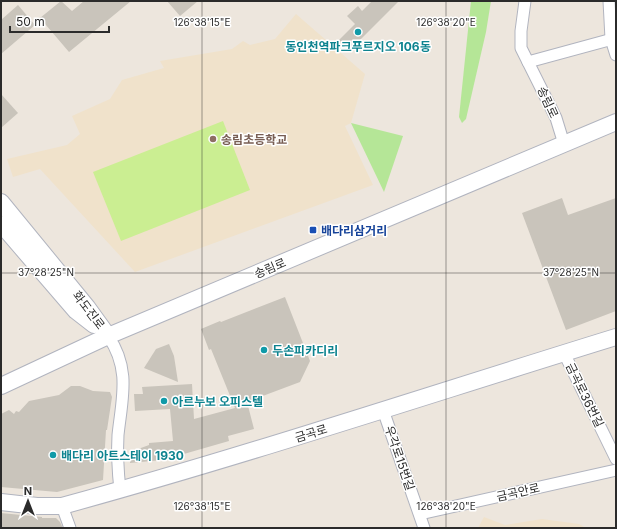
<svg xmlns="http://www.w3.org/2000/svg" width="617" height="529" viewBox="0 0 617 529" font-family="Inter,'Noto Sans KR',sans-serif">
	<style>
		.education { fill: #f0e2cb }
		.green { fill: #b5e697 }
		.pitch { fill: #cbee92 }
		.building { fill: #c9c4bb }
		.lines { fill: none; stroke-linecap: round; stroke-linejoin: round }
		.street-casing { stroke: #b1b4bf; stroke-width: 13 }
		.secondary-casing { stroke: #b1b4bf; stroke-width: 18 }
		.street { stroke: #fff; stroke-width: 11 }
		.secondary { stroke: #fff; stroke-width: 16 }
		.ticks { fill: none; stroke: #2b2b2b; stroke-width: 1; stroke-opacity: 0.45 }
		.culture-dot { fill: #0f9aa8; stroke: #fff; stroke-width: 1.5 }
		.education-dot { fill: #8d6e63; stroke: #fff; stroke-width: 1.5 }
		.transit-dot { fill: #1a4fb4; stroke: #fff; stroke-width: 1.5 }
		.labels { text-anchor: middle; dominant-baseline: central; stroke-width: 3; stroke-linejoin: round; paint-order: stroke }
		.culture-label { font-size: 12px; font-weight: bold; fill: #0d838f; stroke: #fff; text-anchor: start }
		.street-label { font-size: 12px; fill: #2b2b2b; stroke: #fff }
		.education-label { font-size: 12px; font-weight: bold; fill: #785e54; stroke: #fff; text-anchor: start }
		.transit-label { font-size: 12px; font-weight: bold; fill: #164399; stroke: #fff; text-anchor: start }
		.ticks-label { font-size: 10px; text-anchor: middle; fill: #2b2b2b; stroke: #fff; stroke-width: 3; stroke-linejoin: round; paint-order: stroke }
	</style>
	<rect width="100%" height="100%" fill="#ede6dd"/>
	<g class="education">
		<path d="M296,14L365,74L351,123L345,126L373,185L135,272L40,169L13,177L7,159L67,145L80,134L72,116L110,99L122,80L164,68L160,61L232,49L243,41L250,45L275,39Z"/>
		<path d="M484,517L505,525L542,519L579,524L586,528H478Z"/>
	</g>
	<g class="green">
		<path d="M471,1H491L486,32L466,119L462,123L459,117Z"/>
		<path d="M351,123L403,136L384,192Z"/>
	</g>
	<path class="pitch" d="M223,121L250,190L121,241L93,172Z"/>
	<g class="building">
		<path d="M61,1L72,11L84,1H131L69,52L40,18Z"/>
		<path d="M167,1H198L180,16Z"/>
		<path d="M372,1H399L350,50L339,40L355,24L347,16L358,6L362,11Z"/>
		<path d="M18,5L35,25L1,54V20Z"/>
		<path d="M1,94L18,113L1,128Z"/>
		<path d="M562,198L568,215L616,198V311L566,330L522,213Z"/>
		<path d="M285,297L310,361L300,382L247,402L254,429L228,436L229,441L163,460L130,463V452L149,445V443L173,441L170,409L135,411L134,394H143L142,387L192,384L194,419L235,408L211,349L209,350L201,329L220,321L221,322Z"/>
		<path d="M169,344L174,356L178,382L144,368L156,349Z"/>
		<path d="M71,386H80L93,391L110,392L112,397L107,430H106L103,480L57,492L1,487V414L9,410L14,414L16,411L19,412L29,401L59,395Z"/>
		<path d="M1,513L42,517V518H56L60,522L63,528H1Z"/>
	</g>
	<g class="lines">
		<g class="street-casing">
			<g id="street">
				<path d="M525,1L521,31V48L556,118L564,144"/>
				<path d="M609,1L611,39L616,55"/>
				<path d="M528,62L616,38"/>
				<path d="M108,336C131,369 122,398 118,435C117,453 118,472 120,490"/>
				<path d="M564,353L616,459"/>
				<path d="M383,410L424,528"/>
				<path d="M62,506L70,528"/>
				<path d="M420,514L616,470"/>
			</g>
		</g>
		<g class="secondary-casing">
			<g id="secondary">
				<path d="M1,202L87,307L108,336"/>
				<path d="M1,224L76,311L94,325"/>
				<path d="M1,386L108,336L616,122"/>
				<path d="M1,502L37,506H62C248,455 431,394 616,337"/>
			</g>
		</g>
		<use href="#street" class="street"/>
		<use href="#secondary" class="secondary"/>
	</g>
	<path class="ticks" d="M202,1V528M446,1V528M1,273H616"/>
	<g class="culture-dot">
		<circle cx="358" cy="32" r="4"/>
		<circle cx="264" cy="350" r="4"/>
		<circle cx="164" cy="401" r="4"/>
		<circle cx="53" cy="455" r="4"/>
	</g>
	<circle class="education-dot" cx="213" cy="139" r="4"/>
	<rect class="transit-dot" x="309" y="226" width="8" height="8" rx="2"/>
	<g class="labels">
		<g class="culture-label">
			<text x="358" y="46" text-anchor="middle">동인천역파크푸르지오 106동</text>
			<text x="272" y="350">두손피카디리</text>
			<text x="172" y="401">아르누보 오피스텔</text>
			<text x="61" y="455">배다리 아트스테이 1930</text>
		</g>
		<g class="street-label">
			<text transform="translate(548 102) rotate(65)">송림로</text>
			<text transform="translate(270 268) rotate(-23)">송림로</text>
			<text transform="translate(89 310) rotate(53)">화도진로</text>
			<text transform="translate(585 395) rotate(64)">금곡로36번길</text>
			<text transform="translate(311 433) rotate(-17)">금곡로</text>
			<text transform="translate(400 458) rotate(71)">우각로15번길</text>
			<text transform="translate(518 492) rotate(-13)">금곡안로</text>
		</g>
		<g class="education-label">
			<text x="221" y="139">송림초등학교</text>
		</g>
		<g class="transit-label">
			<text x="321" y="230">배다리삼거리</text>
		</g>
	</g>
	<g class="ticks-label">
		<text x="202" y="26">126°38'15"E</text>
		<text x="446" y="26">126°38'20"E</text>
		<text x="46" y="276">37°28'25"N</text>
		<text x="571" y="276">37°28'25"N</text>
		<text x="202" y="510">126°38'15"E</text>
		<text x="446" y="510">126°38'20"E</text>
	</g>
	<rect width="617" height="529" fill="none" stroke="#2b2b2b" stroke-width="4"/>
	<g transform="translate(28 501)" stroke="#ffffff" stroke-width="3" paint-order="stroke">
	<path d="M0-3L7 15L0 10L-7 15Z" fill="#2b2b2b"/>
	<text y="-6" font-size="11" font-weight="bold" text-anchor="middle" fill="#2b2b2b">N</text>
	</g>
	<path d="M10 26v6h99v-6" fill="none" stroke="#2b2b2b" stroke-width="2"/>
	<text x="16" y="26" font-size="12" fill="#2b2b2b" stroke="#ffffff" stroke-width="3" paint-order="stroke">50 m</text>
</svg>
